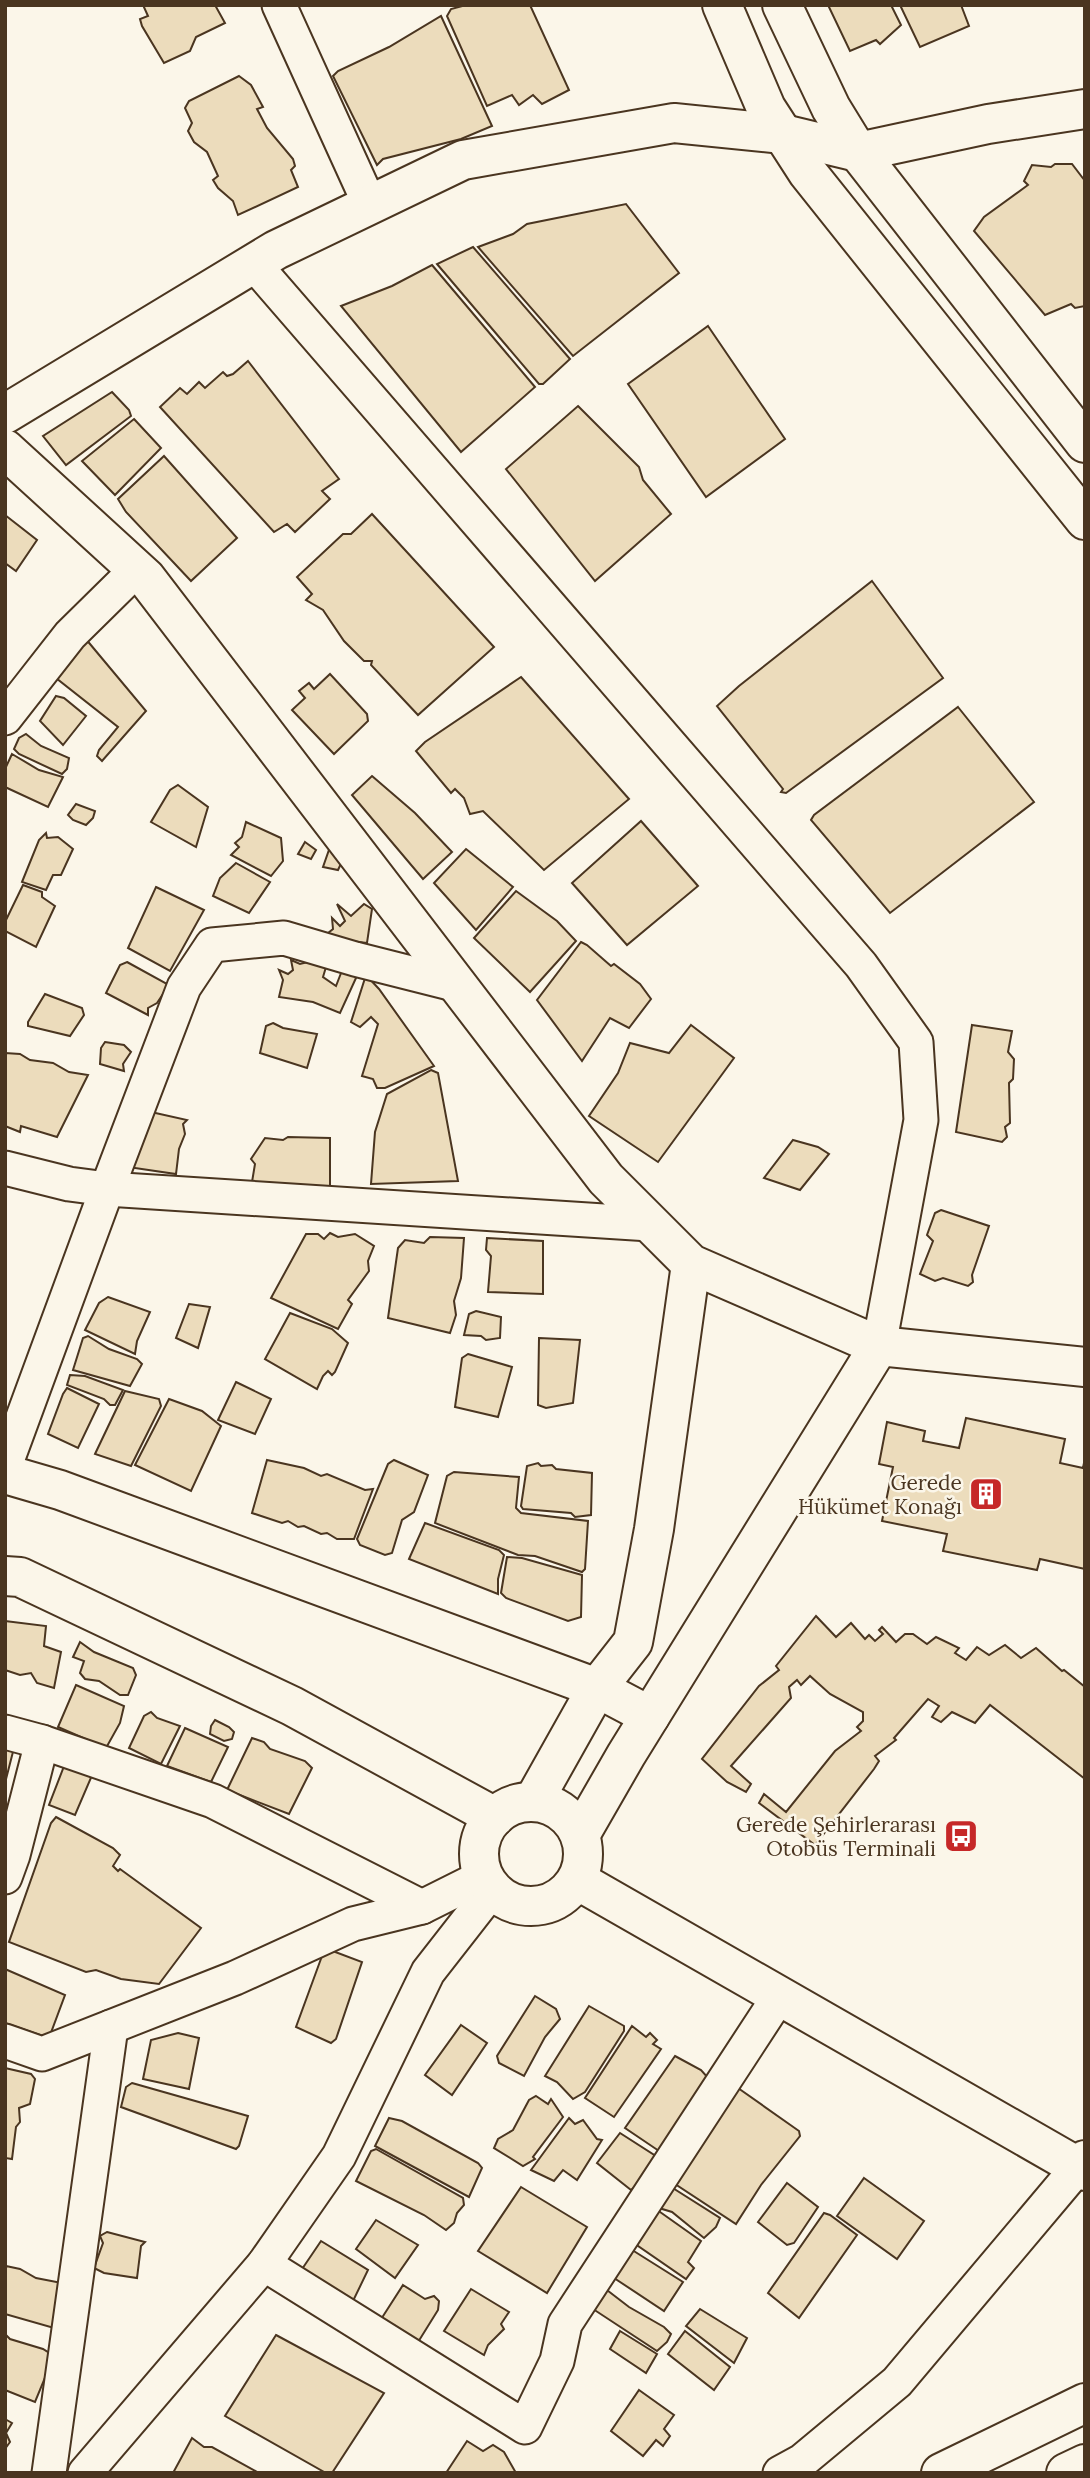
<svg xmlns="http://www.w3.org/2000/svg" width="1090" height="2478" viewBox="0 0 1090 2478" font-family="Lora,serif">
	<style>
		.building { fill: #ecdcbc; stroke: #4a3520; stroke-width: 2 }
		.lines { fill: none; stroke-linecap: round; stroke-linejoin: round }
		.minor-casing { stroke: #4a3520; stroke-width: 37 }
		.tertiary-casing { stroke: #4a3520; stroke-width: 42 }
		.trunk-casing { stroke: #4a3520; stroke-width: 42 }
		.minor { stroke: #fbf6e9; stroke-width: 33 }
		.tertiary { stroke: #fbf6e9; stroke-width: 38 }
		.trunk { stroke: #fbf6e9; stroke-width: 38 }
		.labels { text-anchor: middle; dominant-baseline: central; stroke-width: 5; stroke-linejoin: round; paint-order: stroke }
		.poi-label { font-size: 21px; fill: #4a3520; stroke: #fbf6e9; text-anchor: end }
	</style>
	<rect width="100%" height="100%" fill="#fbf6e9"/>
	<g class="building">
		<path d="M143,5H215L225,23L196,37L190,51L164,63L142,26L140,19L148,16Z"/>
		<path d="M466,5H530L569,90L542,104L533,95L519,105L512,95L487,106L447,16L451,9Z"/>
		<path d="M828,5H891L901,25L880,44L876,40L850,51Z"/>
		<path d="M900,5H961L969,26L920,47Z"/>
		<path d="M441,16L492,126L461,139L383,159L377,165L333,76L338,71L389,47Z"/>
		<path d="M239,76L251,85L263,107L257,109L267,128L293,159L295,166L291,170L298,187L238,215L233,201L218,188L213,180L218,176L207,152L194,142L188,131L192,123L185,108L189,101Z"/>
		<path d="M1055,164H1072L1085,181V306L1075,308L1071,304L1045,315L974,231L984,217L1028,185L1024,181L1032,165L1051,167Z"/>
		<path d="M626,204L679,273L573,356L478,247L513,234L527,224Z"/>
		<path d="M473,247L570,359L543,384H539L437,264Z"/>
		<path d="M432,265L535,387L461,452L341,306L392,286Z"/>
		<path d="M708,326L785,439L706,497L628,384Z"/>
		<path d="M248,361L339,479L322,491L330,499L295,532L287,524L274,532L160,407L180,388L187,394L199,382L205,388L223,372L227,376L233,374Z"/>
		<path d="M112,392L129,410L131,416L66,465L43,436Z"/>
		<path d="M578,406L639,467L643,480L671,514L595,581L506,469Z"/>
		<path d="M134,419L161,448L115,495L82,461Z"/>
		<path d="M164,456L237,538L191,581L126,512L118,499Z"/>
		<path d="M372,514L494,647L418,715L371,665L372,661H364L344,641L323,610L306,600L312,594L297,577L343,534H351Z"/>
		<path d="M5,515L37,540L16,571L5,563Z"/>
		<path d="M872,581L943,678L786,793L781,792L783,789L717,706L739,686Z"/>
		<path d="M85,638L146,711L102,761L97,756L99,750L118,727L56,678Z"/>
		<path d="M330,674L367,714L368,721L334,754L292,710L305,698L299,691L309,683L314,689Z"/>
		<path d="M521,677L629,799L544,870L483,811L470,814L464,798L455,789L451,793L416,751L425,742Z"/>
		<path d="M56,696L64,698L86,716L63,745L40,721Z"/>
		<path d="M958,707L1034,802L890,913L811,820L814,815Z"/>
		<path d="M26,734L41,746L69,758L67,769L62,774L19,754L14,749L19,738Z"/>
		<path d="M12,754L39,770L63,777L48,807L5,787V769Z"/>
		<path d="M372,776L415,813L452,852L423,879L352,795Z"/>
		<path d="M178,785L208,807L196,847L151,822L170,790Z"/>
		<path d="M76,804L95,811L93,818L86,825L73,820L68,815Z"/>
		<path d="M641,821L698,886L627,945L572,883Z"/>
		<path d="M246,822L281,838L283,861L271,876L231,855L239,847L235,843L242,837Z"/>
		<path d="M46,833L47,838L58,837L73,849L61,875H53L46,890L22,882L39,840Z"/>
		<path d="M305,842L316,850L311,859L298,854Z"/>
		<path d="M330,847L345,855L338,870L323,867Z"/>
		<path d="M466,849L513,887L476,930L434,883Z"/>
		<path d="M236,863L270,882L249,913L213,896L220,878Z"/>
		<path d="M23,885L42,892V897L55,906L36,947L5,931V922Z"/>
		<path d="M156,887L204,910L170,971L128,948Z"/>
		<path d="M516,891L557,921L576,941L530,992L474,938Z"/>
		<path d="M337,904L351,916L364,904L372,909L367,943L334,939L328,933L333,929L332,918L340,926L345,921Z"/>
		<path d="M581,942L587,945L611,966L614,964L640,984L651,999L629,1028L610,1018L582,1061L537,1000Z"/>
		<path d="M291,960L300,964L312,961L326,967L323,977L336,986L343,968L356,973V978L340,1013L313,1002L279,997L283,980L279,970L288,974L293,970Z"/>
		<path d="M127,962L169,985L157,1003L148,1008V1015L106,993L120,965Z"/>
		<path d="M366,975L379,989L434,1066L385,1088H377L373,1079L362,1076L378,1024L371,1017L360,1027L351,1022Z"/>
		<path d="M45,994L82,1008L84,1015L70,1036L28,1026V1022Z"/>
		<path d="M273,1023L283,1028L317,1034L307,1068L260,1053L266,1026Z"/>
		<path d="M691,1025L734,1058L658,1162L589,1116L618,1073L630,1043L669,1053Z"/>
		<path d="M972,1025L1012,1031L1008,1052L1014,1059L1013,1079L1009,1083L1010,1123L1005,1127L1007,1137L1002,1142L956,1132Z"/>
		<path d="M105,1042L124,1045L131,1052L123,1064L124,1071L100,1064L101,1048Z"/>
		<path d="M5,1053L20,1054L30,1060L53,1063L69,1072L88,1075L57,1137L21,1126L20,1132L5,1126Z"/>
		<path d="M431,1070L438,1073L458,1181L371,1184L375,1132L387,1094Z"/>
		<path d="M151,1112L187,1120L183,1124L185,1134L179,1149L176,1174L128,1167Z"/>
		<path d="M288,1137L330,1138V1187L252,1182L255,1164L251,1159L265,1138L283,1140Z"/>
		<path d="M793,1140L818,1147L829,1154L800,1190L764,1178Z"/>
		<path d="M941,1210L989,1226L972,1275L973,1282L968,1286L943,1278L935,1281L920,1274L933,1241L927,1235L935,1213Z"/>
		<path d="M330,1233L338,1237L355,1234L374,1246L368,1261L369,1271L348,1300L352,1304L338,1329L271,1298L306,1234H318L324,1239Z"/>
		<path d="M430,1237L464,1238L461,1278L454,1301L456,1315L450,1333L388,1318L398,1248L405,1240L424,1243Z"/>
		<path d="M487,1238L543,1241V1294L488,1292L491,1256L486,1250Z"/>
		<path d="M108,1297L150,1312L137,1341L135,1354L85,1330L99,1303Z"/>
		<path d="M189,1304L210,1307L198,1348L176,1338Z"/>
		<path d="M476,1311L501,1317L500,1338L486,1340L481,1336L464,1335L469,1314Z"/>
		<path d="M290,1313L332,1329L348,1343L335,1372L332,1375L328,1371L323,1376L317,1389L265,1359Z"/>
		<path d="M88,1336L109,1349L137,1359L142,1364L130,1386L73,1370L83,1338Z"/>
		<path d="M539,1338L580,1340L573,1403L546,1408L538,1405Z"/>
		<path d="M468,1354L512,1367L498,1417L455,1407L462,1358Z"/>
		<path d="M70,1375L85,1376L123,1390L115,1405H110L104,1399L67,1385Z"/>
		<path d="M236,1382L271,1399L255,1434L218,1420Z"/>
		<path d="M67,1388L99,1404L78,1448L48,1434L63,1394Z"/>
		<path d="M125,1391L159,1399L161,1406L131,1466L95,1454Z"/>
		<path d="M169,1399L202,1411L221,1426L191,1491L135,1465Z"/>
		<path d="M966,1418L1065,1439L1060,1463L1083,1468L1085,1458V1569L1040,1559L1037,1570L943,1551L947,1534L882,1521L893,1467L879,1464L887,1422L925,1431L923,1441L959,1448Z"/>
		<path d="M267,1460L304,1468L321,1476L327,1474L365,1490L373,1489L354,1539H337L327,1533L321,1534L304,1526L298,1527L288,1521L282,1523L252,1513Z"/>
		<path d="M394,1460L428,1475L414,1512L402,1520L392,1553L385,1555L360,1545L357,1539L388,1464Z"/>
		<path d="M538,1463L541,1466L552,1465L556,1469L592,1473L591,1515L575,1517L571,1513L523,1509L521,1506L527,1466Z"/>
		<path d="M454,1472L519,1477L516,1508L521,1513L588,1521L585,1569L582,1572L535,1556L518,1555L435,1523L447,1476Z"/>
		<path d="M425,1523L499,1550L504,1555L498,1579V1594L409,1559Z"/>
		<path d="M507,1557L522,1558L582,1575L581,1617L568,1621L506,1598L501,1593Z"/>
		<path d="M816,1616L836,1637L851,1623L865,1639L869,1635L875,1641L883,1634L879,1630L882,1627L896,1642L905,1634H913L927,1644L936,1637L959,1648L955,1653L966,1660L977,1647L989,1655L1005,1645L1021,1658L1036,1648L1062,1671L1064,1670L1085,1687V1779L990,1705L975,1723L952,1712L941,1722L932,1717L939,1706L928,1699L894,1738L896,1740L875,1756L879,1761L874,1769L815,1845L759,1803L764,1794L786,1812L835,1751L861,1731L857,1727L863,1721V1712L830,1694L810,1676L801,1685L797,1680L789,1687L791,1698L731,1766L751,1784L746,1792L727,1782L702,1759L759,1686L779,1670L776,1666Z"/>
		<path d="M5,1621L46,1626L44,1646L61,1652L54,1688L37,1683L31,1673L20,1675L5,1670Z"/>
		<path d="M80,1642L94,1652L133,1668L136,1675L128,1695H120L99,1681L85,1679L80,1673L84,1661L73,1657Z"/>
		<path d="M76,1685L124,1706L120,1723L106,1748L58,1727Z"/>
		<path d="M151,1712L157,1718L180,1726L161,1764L129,1748L144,1716Z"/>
		<path d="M215,1720L229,1727L234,1732L232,1739L224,1741L210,1734L211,1726Z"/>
		<path d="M185,1728L228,1747L211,1782L167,1766Z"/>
		<path d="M252,1738L264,1742L270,1749L305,1761L312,1768L289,1814L227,1790Z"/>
		<path d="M5,1743L15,1744L5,1783Z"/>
		<path d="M66,1761L93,1773L75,1815L49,1805Z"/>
		<path d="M56,1817L113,1848L120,1855L113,1866L118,1871L120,1869L201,1928L159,1984L121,1979L96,1970L86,1972L9,1942L51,1823Z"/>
		<path d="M330,1950L362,1962L336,2039L331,2043L296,2027L322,1956Z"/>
		<path d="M5,1969L65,1995L49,2038L5,2023Z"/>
		<path d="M535,1996L556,2009L560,2019L545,2037L524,2076L499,2063L497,2056Z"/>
		<path d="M589,2006L624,2026V2031L585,2092L573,2099L557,2082L545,2076Z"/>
		<path d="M461,2025L487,2043L452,2095L425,2075Z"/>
		<path d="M632,2026L646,2037L650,2033L657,2040L653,2044L661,2049L614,2117L585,2098Z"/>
		<path d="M178,2033L199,2038L189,2089L143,2079L151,2040Z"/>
		<path d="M675,2056L701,2070L710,2080L659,2151L625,2128Z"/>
		<path d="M5,2068L31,2074L35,2079L30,2104L19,2108L20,2122L16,2127L12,2159L5,2158Z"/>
		<path d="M132,2083L248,2116L239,2146L236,2149L121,2107L126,2087Z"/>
		<path d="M738,2088L799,2131L800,2136L761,2185L736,2224L669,2180Z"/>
		<path d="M536,2096L548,2104L551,2099L563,2117L533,2157L535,2159L523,2166L494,2148L498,2139L513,2130L529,2100Z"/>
		<path d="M389,2118L402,2121L478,2163L482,2168L469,2197L375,2146Z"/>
		<path d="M569,2118L575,2124L583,2120L597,2139L602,2140L577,2180L563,2170L554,2181L531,2170Z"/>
		<path d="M620,2133L662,2160L660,2167L631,2190L597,2163Z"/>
		<path d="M376,2149L463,2198L464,2205L457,2213L454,2223L446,2230L424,2215L356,2181L371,2151Z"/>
		<path d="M864,2178L924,2221L897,2259L837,2216Z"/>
		<path d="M787,2183L818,2207L794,2243L787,2245L758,2222Z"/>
		<path d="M668,2185L720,2218L716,2227L704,2238L672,2212L659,2208Z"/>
		<path d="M521,2187L587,2227L547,2293L478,2251Z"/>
		<path d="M653,2207L701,2241L688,2262L694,2268L686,2279L628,2239Z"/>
		<path d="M824,2213L830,2215L857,2235L799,2318L768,2293Z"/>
		<path d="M376,2220L418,2245L395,2278L356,2249Z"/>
		<path d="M107,2232L145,2242L141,2246L137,2278L104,2273L94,2268L103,2243L100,2236Z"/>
		<path d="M321,2241L368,2270L353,2301L298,2275Z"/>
		<path d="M629,2248L683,2282L664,2311L611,2276Z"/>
		<path d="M6,2266L20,2269L36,2278L67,2284L61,2330L5,2314Z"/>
		<path d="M403,2285L425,2299L434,2296L439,2301L438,2310L415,2347L376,2327Z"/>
		<path d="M603,2287L629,2307L664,2327L671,2334L667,2342L657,2351L593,2309Z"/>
		<path d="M471,2289L509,2312L501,2324L504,2329L488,2345L484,2355L444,2331Z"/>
		<path d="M700,2309L747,2338L734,2363L686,2326Z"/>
		<path d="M620,2331L657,2354L646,2373L610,2349Z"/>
		<path d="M685,2331L730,2367L714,2390L668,2354Z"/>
		<path d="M5,2334L10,2339L43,2349L54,2356L35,2402L5,2390Z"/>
		<path d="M276,2335L384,2393L332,2473H326L225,2416Z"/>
		<path d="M639,2390L674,2415L664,2429L670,2436L663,2446L656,2440L643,2456L611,2431Z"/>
		<path d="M5,2419L12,2423L6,2433L10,2442L5,2449Z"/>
		<path d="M192,2438L204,2447H212L259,2473H173Z"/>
		<path d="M467,2441L483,2451L493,2445L504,2452L516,2473H446Z"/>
	</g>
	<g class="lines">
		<g class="minor-casing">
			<g id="minor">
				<path d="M279,5L370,205"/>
				<path d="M254,264L861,965L916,1042L921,1120L879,1346"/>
				<path d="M5,718L70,635L137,569"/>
				<path d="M5,1168L69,1184L107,1189L650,1224"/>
				<path d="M5,1466L107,1189L184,987L212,945L284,938L355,959L458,985"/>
				<path d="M5,1732L42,1742L213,1801L422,1907"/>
				<path d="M5,1877L13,1855L42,1742"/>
				<path d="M5,2041L42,2054L235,1978L353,1924L422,1907L484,1876"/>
				<path d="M264,2264L525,2427L557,2361L565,2324L780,1995"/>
				<path d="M49,2473L111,2027"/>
				<path d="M85,2473L264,2264L339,2156L428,1972L492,1890"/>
				<path d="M780,2473L802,2461L897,2382L1079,2166"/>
			</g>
		</g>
		<g class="tertiary-casing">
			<g id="tertiary">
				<path d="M722,5L766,108L808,173L1085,520"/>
				<path d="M782,5L831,108L858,152L1085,443"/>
				<path d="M5,414L276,250L463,160L674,123L783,134L858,152L988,124L1085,109"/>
				<path d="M5,449L146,578L606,1179L691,1264L879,1346L1085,1367"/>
				<path d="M5,1474L60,1490L597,1688L650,1716"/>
				<path d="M5,1576L20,1577L292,1706L495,1817"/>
				<circle cx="531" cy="1854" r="52"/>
				<path d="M533,1802L597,1688L633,1642L654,1529L691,1264"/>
				<path d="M580,1835L626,1755L879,1346"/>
				<path d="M577,1880L1085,2171"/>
			</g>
		</g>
		<g class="trunk-casing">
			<g id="trunk">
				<path d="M1079,2166L1085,2160"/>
				<path d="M941,2473L1085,2403"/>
				<path d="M1066,2473L1085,2464"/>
			</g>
		</g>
		<use href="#minor" class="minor"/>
		<use href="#tertiary" class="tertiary"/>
		<use href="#trunk" class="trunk"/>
	</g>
	<defs>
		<g id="building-square" transform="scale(1.75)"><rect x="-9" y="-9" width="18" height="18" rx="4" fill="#c62828" stroke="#fbf6e9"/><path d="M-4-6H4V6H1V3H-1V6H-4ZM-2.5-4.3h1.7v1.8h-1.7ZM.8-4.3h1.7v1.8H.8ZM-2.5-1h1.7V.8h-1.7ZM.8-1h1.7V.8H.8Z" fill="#fff"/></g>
		<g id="bus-square" transform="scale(1.75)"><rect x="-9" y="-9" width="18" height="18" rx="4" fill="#c62828" stroke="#fbf6e9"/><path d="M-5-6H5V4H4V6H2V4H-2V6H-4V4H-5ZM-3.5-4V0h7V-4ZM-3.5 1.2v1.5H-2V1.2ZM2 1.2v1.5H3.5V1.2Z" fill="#fff"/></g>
	</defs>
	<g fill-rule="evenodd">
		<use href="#building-square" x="986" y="1494"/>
		<use href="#bus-square" x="961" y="1836"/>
	</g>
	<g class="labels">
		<g class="poi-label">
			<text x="962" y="1482">Gerede<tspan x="962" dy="24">Hükümet Konağı</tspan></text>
			<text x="936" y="1824">Gerede Şehirlerarası<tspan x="936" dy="24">Otobüs Terminali</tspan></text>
		</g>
	</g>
	<rect width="1090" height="2478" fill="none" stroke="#4a3520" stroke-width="14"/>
</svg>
